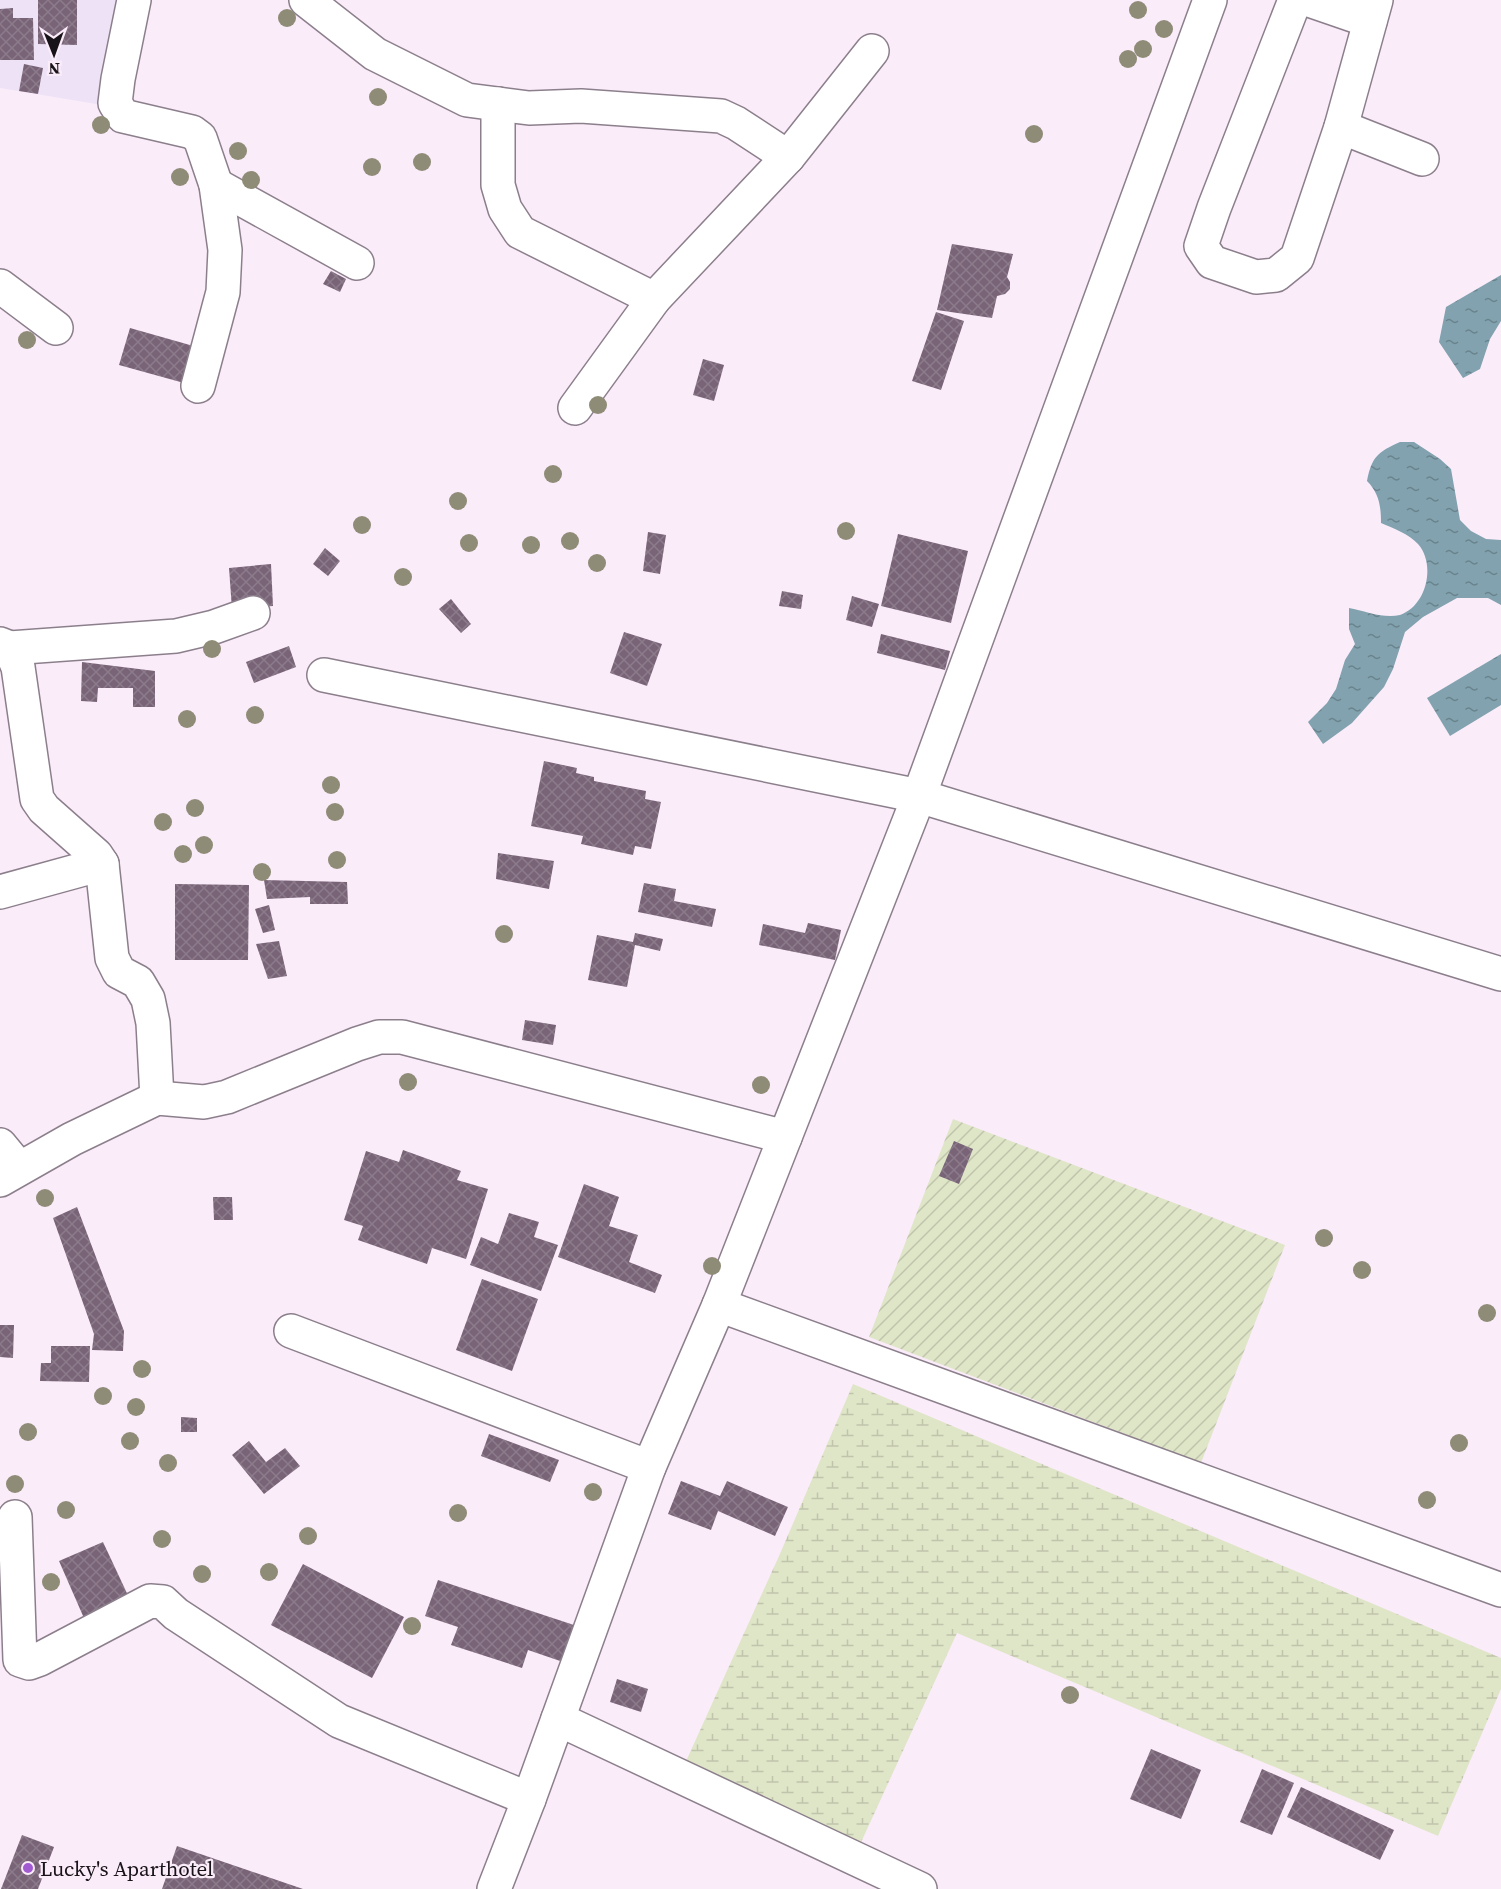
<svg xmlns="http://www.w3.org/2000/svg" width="1501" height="1889" viewBox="0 0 1501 1889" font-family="'Source Serif 4',serif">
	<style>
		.education { fill: #eee2f7 }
		.wetland { fill: url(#wetland-marsh) }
		.garden { fill: url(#garden-furrows) }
		.water { fill: url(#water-ripples) }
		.building { fill: url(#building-cross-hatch) }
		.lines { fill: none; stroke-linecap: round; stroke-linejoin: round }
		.minor-casing { stroke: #8c7f8c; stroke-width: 36 }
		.minor { stroke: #fff; stroke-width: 33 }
		.tree { fill: #8e8b76 }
		.poi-dot { fill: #a15acf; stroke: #fbecfa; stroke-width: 2 }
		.labels { text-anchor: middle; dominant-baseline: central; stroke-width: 4.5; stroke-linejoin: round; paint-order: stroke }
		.poi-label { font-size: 21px; fill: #181318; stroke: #fbecfa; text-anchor: start }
	</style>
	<defs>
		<pattern id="wetland-marsh" width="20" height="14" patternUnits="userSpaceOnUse" patternTransform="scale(1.5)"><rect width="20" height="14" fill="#dfe6c8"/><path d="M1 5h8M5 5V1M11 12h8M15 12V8" fill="none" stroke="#bfc4ab"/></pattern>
		<pattern id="garden-furrows" width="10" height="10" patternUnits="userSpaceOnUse" patternTransform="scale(1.5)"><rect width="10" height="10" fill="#dfe6c8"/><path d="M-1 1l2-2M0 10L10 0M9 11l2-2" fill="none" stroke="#bfc4ab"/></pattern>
		<pattern id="water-ripples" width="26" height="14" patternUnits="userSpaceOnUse" patternTransform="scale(1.5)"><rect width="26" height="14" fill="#81a2ae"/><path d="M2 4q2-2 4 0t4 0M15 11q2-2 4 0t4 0" fill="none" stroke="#69838d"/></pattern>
		<pattern id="building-cross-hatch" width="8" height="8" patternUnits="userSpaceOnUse" patternTransform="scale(1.5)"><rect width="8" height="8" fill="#786377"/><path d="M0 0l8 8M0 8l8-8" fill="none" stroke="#8c7c8b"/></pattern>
	</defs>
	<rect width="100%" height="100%" fill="#fbecfa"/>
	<path class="education" d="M0,0H121L102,105L0,88Z"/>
	<path class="wetland" d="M853,1384L1501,1658V1689L1438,1836L957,1633L858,1849L682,1770L779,1556Z"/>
	<path class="garden" d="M953,1119L1285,1245L1201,1463L869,1337Z"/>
	<g class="water">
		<path d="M1501,275V321L1490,339L1480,369L1463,378L1439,342L1446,307Z"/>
		<path d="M1400,442H1414L1440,459L1451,469L1460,520L1471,531L1486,539L1501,540V605L1488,598H1457L1423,617L1405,632L1393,669L1384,687L1352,723L1323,744L1308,722L1327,703L1336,689L1345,660L1355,644L1349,629V608C1365,611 1384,619 1400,615C1427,606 1436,564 1418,544C1409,534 1393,528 1381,523C1381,506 1379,493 1367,481C1372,456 1378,452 1400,442Z"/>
		<path d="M1501,654V705L1450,736L1427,698Z"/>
	</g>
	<g class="building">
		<path d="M38,0H77V45L38,44Z"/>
		<path d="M13,8V18H33L34,60H0V9Z"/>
		<path d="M24,64L43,68L38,94L19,91Z"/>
		<path d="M952,244L1013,254L1007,277L1010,282V289L1005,294L997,296L992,318L937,310Z"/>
		<path d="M331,271L346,279L340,292L323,284Z"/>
		<path d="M936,312L964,321L941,390L912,381Z"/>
		<path d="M130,328L197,347L184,383L119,365Z"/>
		<path d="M703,359L724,365L714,401L693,395Z"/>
		<path d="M648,532L666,535L660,574L643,571Z"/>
		<path d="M898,534L968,551L951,623L881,606Z"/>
		<path d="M325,548L340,561L328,576L313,564Z"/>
		<path d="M271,564L273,606L232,609L229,568Z"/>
		<path d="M782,591L803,595L801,609L779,606Z"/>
		<path d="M852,596L879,604L872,627L846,620Z"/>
		<path d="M451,599L471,624L461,633L439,609Z"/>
		<path d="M624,632L662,644L647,686L610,673Z"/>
		<path d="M881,634L950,651L945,670L877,653Z"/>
		<path d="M289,646L296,667L254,683L246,662Z"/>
		<path d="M82,662L155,671V707H133V688H98L97,702L81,701Z"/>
		<path d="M544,761L577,768L576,773L594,777V781L646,791L645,799L661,802L651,849L635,846L633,855L581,844L583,836L531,826Z"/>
		<path d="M498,853L554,861L549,889L496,879Z"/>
		<path d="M264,880L347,882L348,904H310V897L267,899Z"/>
		<path d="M644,883L676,889L674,901L716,909L712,927L638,912Z"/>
		<path d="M175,884L249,885L248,960H175Z"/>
		<path d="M269,905L275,930L263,933L255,909Z"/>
		<path d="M808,923L841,930L835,960L759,945L763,924L805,933Z"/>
		<path d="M635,933L663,939L660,951L635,945L627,987L588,980L597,935L633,942Z"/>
		<path d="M279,941L287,976L268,979L256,944Z"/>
		<path d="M525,1020L556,1025L553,1045L522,1040Z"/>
		<path d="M954,1141L973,1149L959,1184L939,1176Z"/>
		<path d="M403,1150L461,1171L457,1180L488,1189L466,1259L432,1248L427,1264L358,1240L363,1226L344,1220L366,1151L399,1162Z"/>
		<path d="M584,1184L619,1197L609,1226L638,1235L629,1262L662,1275L655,1293L558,1257Z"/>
		<path d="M213,1197H232L233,1220H214Z"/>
		<path d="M77,1207L124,1331L123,1351L92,1350L94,1334L53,1218Z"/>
		<path d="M509,1213L539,1222L534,1237L558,1245L541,1291L470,1265L481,1237L498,1244Z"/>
		<path d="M482,1279L538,1299L512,1371L456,1350Z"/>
		<path d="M0,1325H14L13,1358L0,1357Z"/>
		<path d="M51,1346H90L89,1382L40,1381L41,1363H51Z"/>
		<path d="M181,1417L197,1418V1432H181Z"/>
		<path d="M489,1434L559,1460L550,1482L481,1456Z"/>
		<path d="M249,1441L266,1462L285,1448L300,1466L264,1494L232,1455Z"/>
		<path d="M681,1481L720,1496L727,1481L788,1507L775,1536L718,1511L711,1530L668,1514Z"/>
		<path d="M103,1542L132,1604L87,1625L59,1561Z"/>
		<path d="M303,1564L404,1617L372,1678L271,1625Z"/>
		<path d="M438,1580L577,1626L563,1662L528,1650L522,1668L451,1645L458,1627L425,1616Z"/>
		<path d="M617,1679L648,1689L641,1712L610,1702Z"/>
		<path d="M1151,1749L1201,1770L1181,1819L1130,1799Z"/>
		<path d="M1262,1769L1294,1783L1272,1835L1240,1822Z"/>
		<path d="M1301,1787L1394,1830L1380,1860L1287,1817Z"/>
		<path d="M22,1835L54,1847L38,1889H1Z"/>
		<path d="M177,1846L303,1889H162Z"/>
	</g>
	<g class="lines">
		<g class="minor-casing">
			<g id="minor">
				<path d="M134,0L118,79L115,103L123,116L192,132L200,138L216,185L225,250L223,292L198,386"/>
				<path d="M306,0L375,54L467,100L529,108L581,106L721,116L736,123L788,157"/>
				<path d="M1295,0L1214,208L1201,246L1212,262L1256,277L1276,275L1297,258L1341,127L1376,0"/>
				<path d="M1309,0L1370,21"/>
				<path d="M498,104V185L505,209L520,232L654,299"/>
				<path d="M1341,127L1422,159"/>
				<path d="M216,185L357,263"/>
				<path d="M0,286L56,328"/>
				<path d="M575,408L654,299L788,157L872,51"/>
				<path d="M0,644L10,648L18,667L37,799L44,809L96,855L102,864L112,958L119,972L138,982L148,999L153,1023L157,1098"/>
				<path d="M10,648L176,636L214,627L253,613"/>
				<path d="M324,675L919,796L1501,974"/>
				<path d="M0,892L102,864"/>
				<path d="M0,1145L19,1168"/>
				<path d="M0,1180L72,1139L157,1098L204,1102L227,1097L357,1044L379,1037H402L785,1137"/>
				<path d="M719,1305L1501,1590"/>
				<path d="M291,1331L649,1467"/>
				<path d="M15,1517L20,1660L29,1663L40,1659L150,1601L163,1602L176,1614L339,1721L529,1799"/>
				<path d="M558,1719L920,1889"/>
				<path d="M494,1889L529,1799L649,1467L719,1305L919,796L1210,0"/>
			</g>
		</g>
		<use href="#minor" class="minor"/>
	</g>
	<g class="tree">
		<circle cx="1138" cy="10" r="9"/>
		<circle cx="287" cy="18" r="9"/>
		<circle cx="1164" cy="29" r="9"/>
		<circle cx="1143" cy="49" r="9"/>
		<circle cx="1128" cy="59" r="9"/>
		<circle cx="378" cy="97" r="9"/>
		<circle cx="101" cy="125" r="9"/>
		<circle cx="1034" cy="134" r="9"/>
		<circle cx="238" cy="151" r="9"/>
		<circle cx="422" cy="162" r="9"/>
		<circle cx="372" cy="167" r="9"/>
		<circle cx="180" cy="177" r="9"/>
		<circle cx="251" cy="180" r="9"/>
		<circle cx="27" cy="340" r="9"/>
		<circle cx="598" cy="405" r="9"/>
		<circle cx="553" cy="474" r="9"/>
		<circle cx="458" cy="501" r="9"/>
		<circle cx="362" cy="525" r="9"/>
		<circle cx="846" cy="531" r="9"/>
		<circle cx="570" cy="541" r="9"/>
		<circle cx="469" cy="543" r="9"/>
		<circle cx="531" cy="545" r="9"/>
		<circle cx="597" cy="563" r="9"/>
		<circle cx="403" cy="577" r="9"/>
		<circle cx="212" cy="649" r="9"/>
		<circle cx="255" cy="715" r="9"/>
		<circle cx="187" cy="719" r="9"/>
		<circle cx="331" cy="785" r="9"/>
		<circle cx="195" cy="808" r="9"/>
		<circle cx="335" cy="812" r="9"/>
		<circle cx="163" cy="822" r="9"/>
		<circle cx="204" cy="845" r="9"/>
		<circle cx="183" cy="854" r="9"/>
		<circle cx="337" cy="860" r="9"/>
		<circle cx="262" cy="872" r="9"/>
		<circle cx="504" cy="934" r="9"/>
		<circle cx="408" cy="1082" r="9"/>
		<circle cx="761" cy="1085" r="9"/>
		<circle cx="45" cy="1198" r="9"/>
		<circle cx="1324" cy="1238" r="9"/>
		<circle cx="712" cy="1266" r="9"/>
		<circle cx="1362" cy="1270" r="9"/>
		<circle cx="1487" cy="1313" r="9"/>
		<circle cx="142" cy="1369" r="9"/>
		<circle cx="103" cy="1396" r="9"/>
		<circle cx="136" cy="1407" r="9"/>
		<circle cx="28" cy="1432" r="9"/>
		<circle cx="130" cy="1441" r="9"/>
		<circle cx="1459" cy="1443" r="9"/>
		<circle cx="168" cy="1463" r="9"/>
		<circle cx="15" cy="1484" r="9"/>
		<circle cx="593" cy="1492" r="9"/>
		<circle cx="1427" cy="1500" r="9"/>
		<circle cx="66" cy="1510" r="9"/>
		<circle cx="458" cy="1513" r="9"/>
		<circle cx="308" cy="1536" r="9"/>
		<circle cx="162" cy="1539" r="9"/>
		<circle cx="269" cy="1572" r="9"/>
		<circle cx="202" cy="1574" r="9"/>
		<circle cx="51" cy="1582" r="9"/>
		<circle cx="412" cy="1626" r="9"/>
		<circle cx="1070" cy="1695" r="9"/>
	</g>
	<circle class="poi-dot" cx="28" cy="1868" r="6"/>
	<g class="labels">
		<g class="poi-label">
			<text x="40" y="1868">Lucky's Aparthotel</text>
		</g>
	</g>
	<g transform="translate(54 54) rotate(179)" stroke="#fbecfa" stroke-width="4.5" paint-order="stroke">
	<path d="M0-4.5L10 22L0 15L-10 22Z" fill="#181318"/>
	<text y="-9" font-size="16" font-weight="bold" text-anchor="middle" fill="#181318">N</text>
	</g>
</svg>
